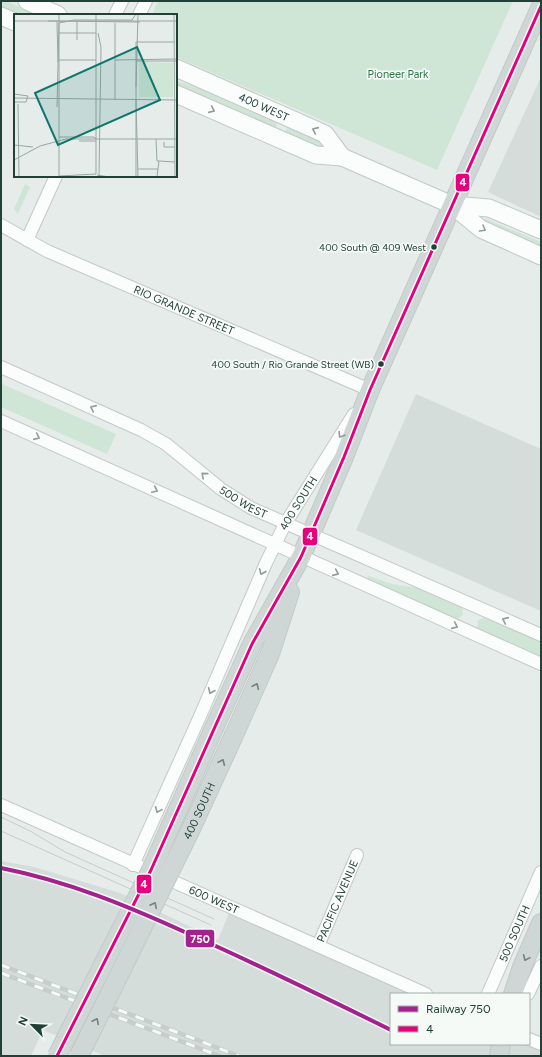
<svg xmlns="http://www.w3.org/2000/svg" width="542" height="1057" viewBox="0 0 542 1057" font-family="Figtree,sans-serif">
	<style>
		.built { fill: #d4ddd9 }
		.green { fill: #cfe5d6 }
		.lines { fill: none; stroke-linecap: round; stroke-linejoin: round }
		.street-casing { stroke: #c3c9c6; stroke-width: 14 }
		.secondary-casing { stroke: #c1c9c6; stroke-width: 19 }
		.primary-casing { stroke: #c2cac8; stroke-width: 20 }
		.street { stroke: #fbfcfc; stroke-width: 12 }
		.secondary { stroke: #fbfcfc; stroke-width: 17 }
		.primary { stroke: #ced7d5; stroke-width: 18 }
		.tram { stroke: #c7cdca; stroke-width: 1 }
		.rail-casing { stroke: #c7cdca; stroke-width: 4.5 }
		.rail { stroke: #f5faf7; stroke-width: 3; stroke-dasharray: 9; stroke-linecap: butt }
		.primary-bridge-casing { stroke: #c2cac8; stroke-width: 20; stroke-linecap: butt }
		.primary-bridge { stroke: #ced7d5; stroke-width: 18 }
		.bus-1-casing { stroke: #f5faf7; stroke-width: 6 }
		.bus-1 { stroke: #e5007d; stroke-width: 3 }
		.rail-1-casing { stroke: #f5faf7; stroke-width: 7 }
		.rail-1 { stroke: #a4228e; stroke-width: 4 }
		.oneway { stroke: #8e9e9a }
		.oneway2 { stroke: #6f847f }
		.bus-dot { fill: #224038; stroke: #f5faf7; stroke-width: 1.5 }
		.labels { text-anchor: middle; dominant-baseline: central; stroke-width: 3.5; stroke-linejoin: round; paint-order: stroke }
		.bus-label { font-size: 10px; fill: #224038; stroke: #f5faf7; text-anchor: end }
		.park-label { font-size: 11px; fill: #2b7949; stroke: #f5faf7 }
		.street-label { font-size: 11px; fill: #224038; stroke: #f5faf7 }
		.inset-road { fill: none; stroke: #98a7a2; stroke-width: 1 }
		.view { fill: #0f766e; fill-opacity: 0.15; stroke: #0f766e; stroke-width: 2 }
		.inset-edge { fill: none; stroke: #224038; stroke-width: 2 }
		.line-badge { stroke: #f5faf7; stroke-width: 1.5 }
		.badge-label { font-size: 11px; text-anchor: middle; font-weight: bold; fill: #fff }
	</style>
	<rect width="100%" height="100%" fill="#e6ece9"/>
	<g class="built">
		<path d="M541,77V217L488,192Z"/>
		<path d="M416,394L541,449V611L356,530Z"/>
		<path d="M1,861L34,867L120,893L218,940L229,913L413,994H391V1044H526L541,1050V1056H105L43,1030L31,1056H1Z"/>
	</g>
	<g class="green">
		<path d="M1,1H6L37,15H15L1,9Z"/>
		<path d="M158,1H513L437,170L176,57V15H152Z"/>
		<path d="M176,81L204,89L275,121L277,125L274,129L176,87Z"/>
		<path d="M290,127L322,141L324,146L323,149L285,133L286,129Z"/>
		<path d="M25,184L30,187L18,214L14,209Z"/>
		<path d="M484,218L541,242V251L485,222Z"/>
		<path d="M2,384L116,434L107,454L1,407Z"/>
		<path d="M369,576L392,584L419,588L461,606L463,610L462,616L456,620L365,579Z"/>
		<path d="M486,617L541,641V659L477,629L478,620Z"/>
	</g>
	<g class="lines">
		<g class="street-casing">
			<g id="street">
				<path d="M115,15L122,1"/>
				<path d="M139,15L146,1"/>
				<path id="s1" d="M1,225L47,251L370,390L366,395"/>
				<path d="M27,240L56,176"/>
				<path id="s2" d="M1,367L141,430L166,444L221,489L251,508L541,635"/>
				<path d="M1,421L541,664"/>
				<path id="s3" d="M1,805L426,994"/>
				<path id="s4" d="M133,865L201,714L266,563L285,524L354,414"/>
				<path id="s5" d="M318,946L357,855"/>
				<path id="s6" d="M488,994L541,872"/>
				<path d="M528,994L541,966"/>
				<path d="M529,1039L541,1044"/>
			</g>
		</g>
		<g class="secondary-casing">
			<g id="secondary">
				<path d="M27,1L58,15"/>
				<path d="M1,16L15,22"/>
				<path id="s7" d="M176,68L325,134L342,157"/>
				<path d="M176,94L316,155L342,157L452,205L481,229L541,256"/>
				<path d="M452,205L489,208L541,230"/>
			</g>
		</g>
		<g class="primary-casing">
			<g id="primary">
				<path d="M215,726L252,644L301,557L344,457L370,390L541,6"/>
				<path d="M234,735L270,654L290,592"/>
				<path d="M513,994L522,967L541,923"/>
				<path d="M499,1056L501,1044"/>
			</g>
		</g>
		<use href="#street" class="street"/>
		<use href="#secondary" class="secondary"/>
		<use href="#primary" class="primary"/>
		<g class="tram">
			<path d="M1,817L32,832L65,852L214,919"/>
			<path d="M1,831L211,925"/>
		</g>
		<g class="rail-casing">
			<g id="rail">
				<path d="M1,965L239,1056"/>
				<path d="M1,973L220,1056"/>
			</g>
		</g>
		<use href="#rail" class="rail"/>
		<g class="primary-bridge-casing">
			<g id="primary-bridge">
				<path d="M57,1056L151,870L215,726"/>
				<path id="s8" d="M79,1056L190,831L234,735"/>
			</g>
		</g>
		<use href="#primary-bridge" class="primary-bridge"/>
		<g class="bus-1-casing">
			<path id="bus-1" d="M57,1056L151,870L252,644L301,557L344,457L370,390L541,6"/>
		</g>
		<use href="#bus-1" class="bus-1"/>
		<g class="rail-1-casing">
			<path id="rail-1" d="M1,868C67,881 128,906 189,934C257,964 324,997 391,1030"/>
		</g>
		<use href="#rail-1" class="rail-1"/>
	</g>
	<defs><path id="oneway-chevron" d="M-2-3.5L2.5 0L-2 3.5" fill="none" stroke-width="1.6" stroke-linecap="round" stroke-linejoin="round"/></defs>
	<g class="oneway">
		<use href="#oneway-chevron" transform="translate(212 110) rotate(24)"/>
		<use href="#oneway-chevron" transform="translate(315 130) rotate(-156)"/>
		<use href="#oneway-chevron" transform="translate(483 229) rotate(30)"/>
		<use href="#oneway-chevron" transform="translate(93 408) rotate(-156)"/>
		<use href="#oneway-chevron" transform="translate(341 435) rotate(122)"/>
		<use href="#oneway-chevron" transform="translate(37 437) rotate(24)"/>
		<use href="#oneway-chevron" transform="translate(204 475) rotate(-139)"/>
		<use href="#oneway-chevron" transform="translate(155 490) rotate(25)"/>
		<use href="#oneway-chevron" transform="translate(262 572) rotate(113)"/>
		<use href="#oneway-chevron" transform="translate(336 573) rotate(24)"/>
		<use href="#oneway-chevron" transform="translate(505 620) rotate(-156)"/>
		<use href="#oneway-chevron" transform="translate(455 626) rotate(24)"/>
		<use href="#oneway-chevron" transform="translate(211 691) rotate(113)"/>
		<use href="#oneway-chevron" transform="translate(158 810) rotate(114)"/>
	</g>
	<g class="oneway2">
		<use href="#oneway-chevron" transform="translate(256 686) rotate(-66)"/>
		<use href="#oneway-chevron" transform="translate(222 762) rotate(-66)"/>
		<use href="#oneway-chevron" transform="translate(154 905) rotate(-64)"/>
		<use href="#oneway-chevron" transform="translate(526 958) rotate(114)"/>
		<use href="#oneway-chevron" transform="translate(96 1021) rotate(-63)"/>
	</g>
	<g class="bus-dot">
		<circle cx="434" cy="247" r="3.5"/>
		<circle cx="381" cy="364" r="3.5"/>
	</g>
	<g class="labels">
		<g class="bus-label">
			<text x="426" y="247">400 South @ 409 West</text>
			<text x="374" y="364">400 South / Rio Grande Street (WB)</text>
		</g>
		<g class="park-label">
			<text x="398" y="74">Pioneer Park</text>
		</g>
		<g class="street-label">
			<text stroke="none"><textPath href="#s7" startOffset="96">400 WEST</textPath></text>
			<text stroke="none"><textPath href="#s1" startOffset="202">RIO GRANDE STREET</textPath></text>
			<text stroke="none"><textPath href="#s2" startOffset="279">500 WEST</textPath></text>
			<text stroke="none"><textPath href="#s4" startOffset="398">400 SOUTH</textPath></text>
			<text stroke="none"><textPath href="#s8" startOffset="273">400 SOUTH</textPath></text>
			<text stroke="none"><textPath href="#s3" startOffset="233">600 WEST</textPath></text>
			<text stroke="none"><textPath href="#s5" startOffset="49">PACIFIC AVENUE</textPath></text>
			<text stroke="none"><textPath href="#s6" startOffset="66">500 SOUTH</textPath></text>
		</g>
	</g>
	<g transform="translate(14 14)">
		<rect width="163" height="163" fill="#e6ece9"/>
		<path d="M125,48L159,49V83H125Z" fill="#cfe5d6"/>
		<path class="inset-road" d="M45,0V163M160,0L161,163M0,7H163M34,7L126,8M43,8L44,48M45,19H82M84,19L87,33L85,162M63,26V8M122,28H161M44,46H82M101,46L163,45M122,47H163M122,73L124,0M0,80L14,82L12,88H0M0,84L163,86M101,86V9M122,86L124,163M4,90L5,163M43,93L45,9L60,6H118L122,0M45,123H80L82,125M142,125L143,147H145L143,163M65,127H82M150,128V133H161M0,131L19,133M26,132L52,125H163M0,146L26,132M145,147L161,148M124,155H144M82,160V0M83,161L95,163M45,162L82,160M122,163V28"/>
		<path class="view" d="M123,33L146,86L44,131L21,79Z"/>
		<rect width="163" height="163" class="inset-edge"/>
	</g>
	<g class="line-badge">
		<rect x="455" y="173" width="15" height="19" rx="4" fill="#e5007d"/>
		<rect x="302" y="527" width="16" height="19" rx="4" fill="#e5007d"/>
		<rect x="136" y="874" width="16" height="20" rx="4" fill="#e5007d"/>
		<rect x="185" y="929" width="30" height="19" rx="4" fill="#a4228e"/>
	</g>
	<g class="badge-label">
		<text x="463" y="186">4</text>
		<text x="310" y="540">4</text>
		<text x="144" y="888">4</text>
		<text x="200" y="943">750</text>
	</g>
	<rect width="542" height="1057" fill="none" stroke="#224038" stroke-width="4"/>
	<rect x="390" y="993" width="140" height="52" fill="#f5faf7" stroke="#a1b0ab"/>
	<rect x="398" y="1006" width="20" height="6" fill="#a4228e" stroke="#a1b0ab"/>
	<text x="426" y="1013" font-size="12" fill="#224038">Railway 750</text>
	<rect x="398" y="1026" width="20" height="6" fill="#e5007d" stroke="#a1b0ab"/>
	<text x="426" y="1033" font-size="12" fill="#224038">4</text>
	<g transform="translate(32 1025) rotate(294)" stroke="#f5faf7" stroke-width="3" paint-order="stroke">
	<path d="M0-3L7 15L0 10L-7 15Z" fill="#224038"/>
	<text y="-6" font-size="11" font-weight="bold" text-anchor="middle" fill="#224038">N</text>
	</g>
</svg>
